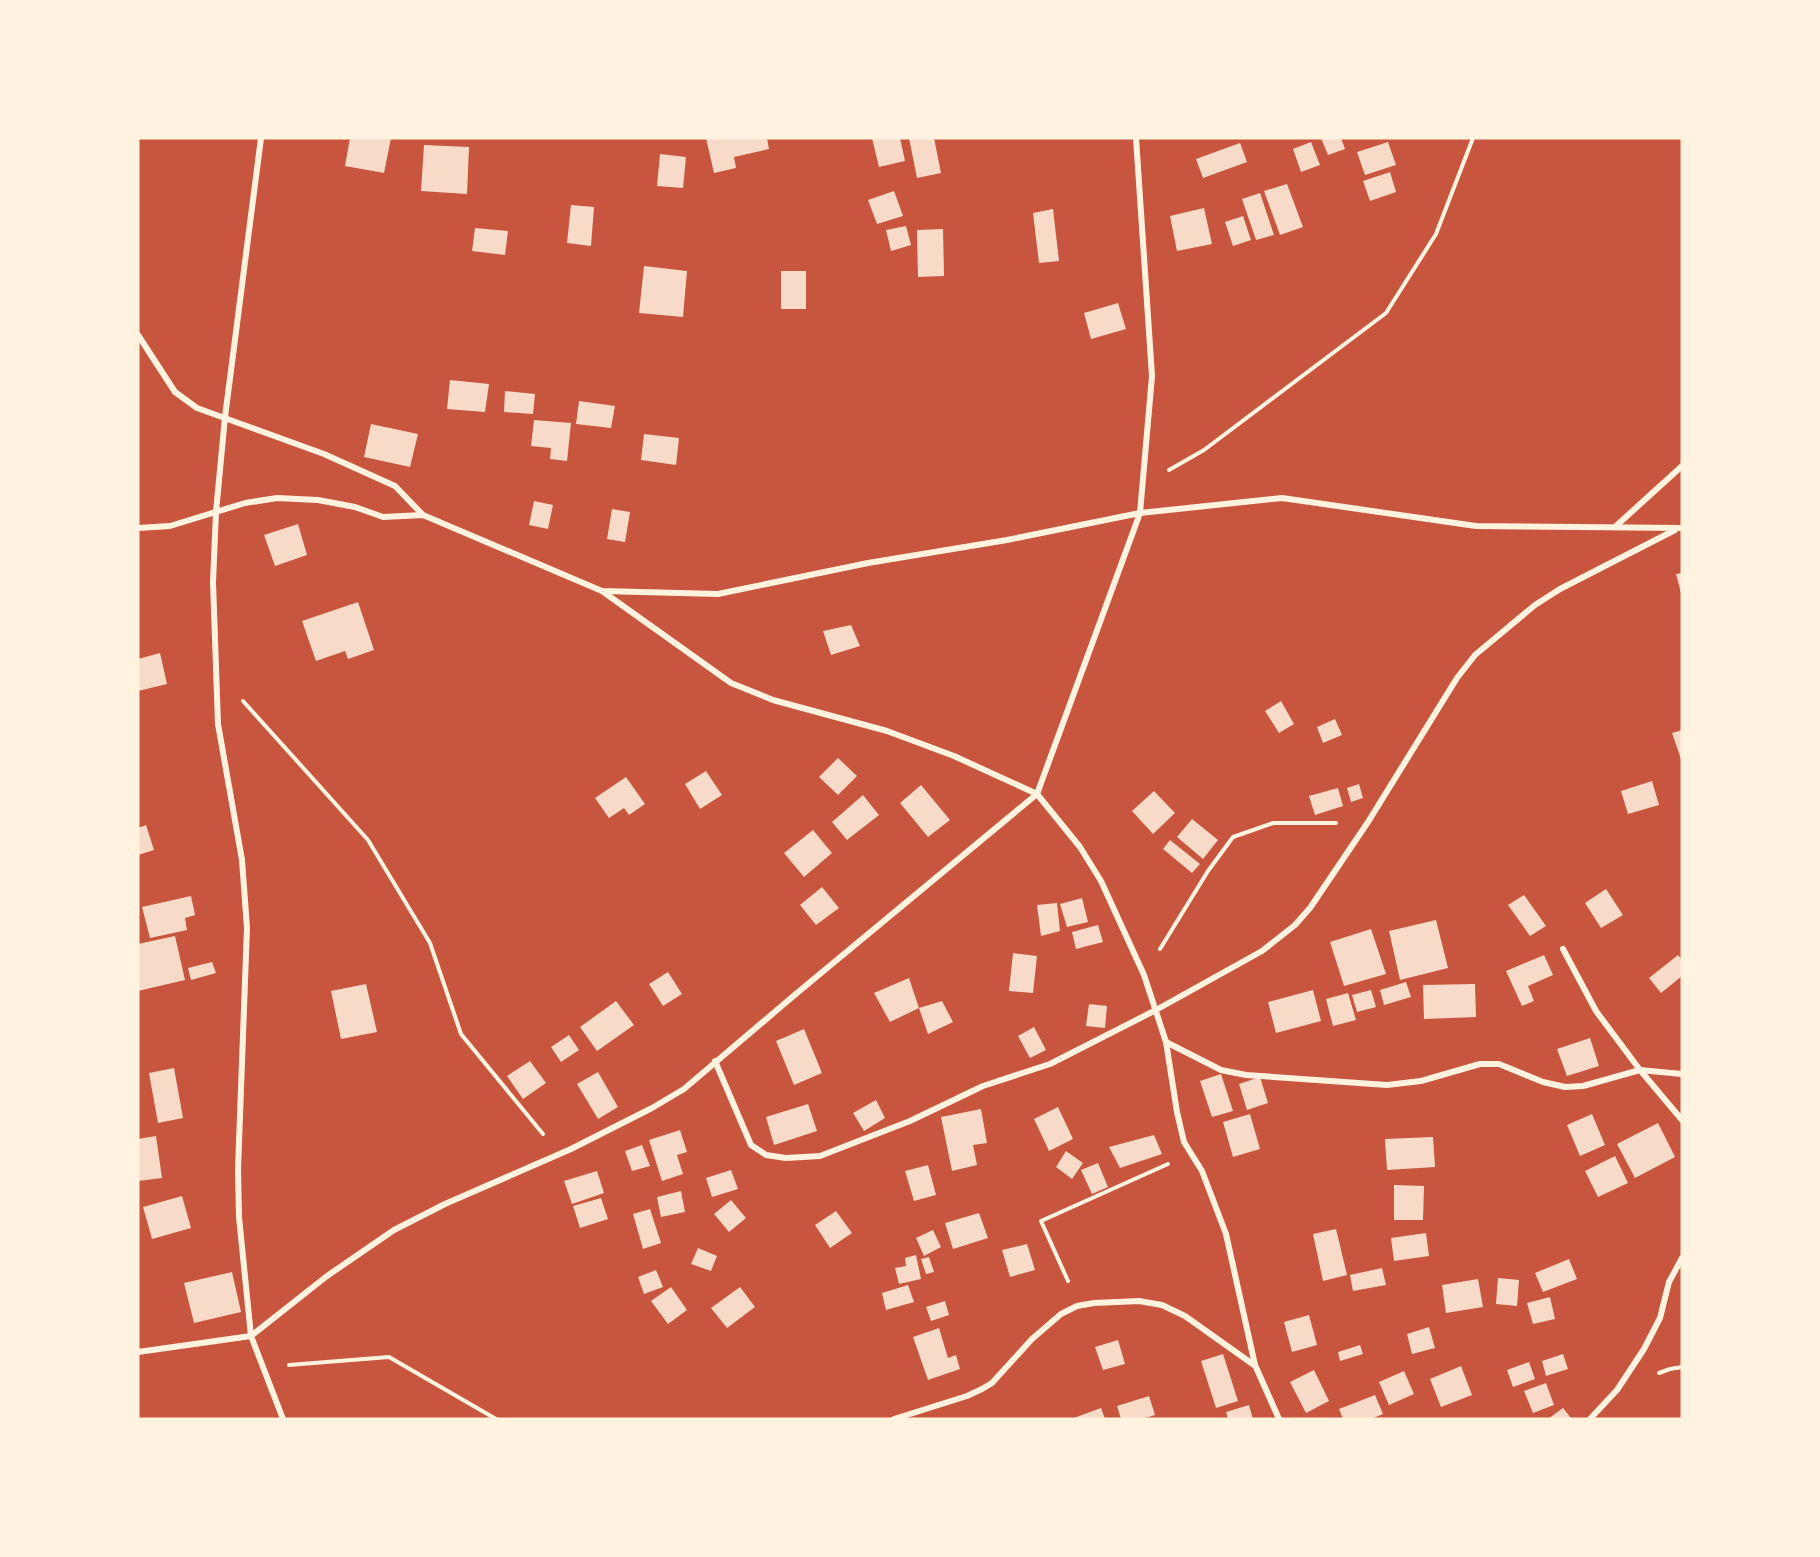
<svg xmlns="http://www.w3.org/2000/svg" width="1820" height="1557" viewBox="0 0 1820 1557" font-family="'DM Sans',sans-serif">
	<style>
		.building { fill: #f7dbc8 }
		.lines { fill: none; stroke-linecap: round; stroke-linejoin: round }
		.path { stroke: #fff3e0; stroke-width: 4 }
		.minor { stroke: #fff3e0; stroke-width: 6 }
	</style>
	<rect width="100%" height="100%" fill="#c8553d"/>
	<g class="building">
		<path d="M350,138H391L384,173L345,166Z"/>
		<path d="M706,138H767L769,149L734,157L736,168L714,173Z"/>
		<path d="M872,138H900L905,161L879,167Z"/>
		<path d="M909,138H934L941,173L917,178Z"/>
		<path d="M1321,138H1341L1345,149L1328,155Z"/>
		<path d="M1311,142L1320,165L1301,172L1293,149Z"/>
		<path d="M1388,142L1396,165L1365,175L1357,152Z"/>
		<path d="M1240,143L1247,162L1203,178L1196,159Z"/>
		<path d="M424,145L469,147L467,194L421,191Z"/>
		<path d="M660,154L686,157L683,188L657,186Z"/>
		<path d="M1390,172L1396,192L1370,201L1363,181Z"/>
		<path d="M1287,184L1303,227L1280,235L1264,191Z"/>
		<path d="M894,191L903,216L877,224L868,200Z"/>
		<path d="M1260,193L1274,235L1256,240L1242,199Z"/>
		<path d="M571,205L594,207L591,246L567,243Z"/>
		<path d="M1204,208L1212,244L1177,251L1170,216Z"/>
		<path d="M1053,209L1059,261L1039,263L1033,213Z"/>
		<path d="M1243,216L1251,240L1233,246L1225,222Z"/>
		<path d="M906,226L911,245L891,251L886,230Z"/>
		<path d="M475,228L508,231L505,255L472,251Z"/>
		<path d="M943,229L944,276L918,277L917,230Z"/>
		<path d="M644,266L687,271L683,317L639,313Z"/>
		<rect x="781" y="271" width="25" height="38"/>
		<path d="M1118,303L1126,329L1091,339L1084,313Z"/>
		<path d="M450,380L489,384L485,412L447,409Z"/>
		<path d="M505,391L535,394L533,414L504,412Z"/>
		<path d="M579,401L615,406L611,428L576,424Z"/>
		<path d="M534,420L571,423L567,461L550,459L551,448L531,446Z"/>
		<path d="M371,424L418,434L410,467L364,457Z"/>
		<path d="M644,434L679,438L676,465L641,460Z"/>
		<path d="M534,501L553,505L548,529L529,525Z"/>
		<path d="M612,509L630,512L625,542L607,539Z"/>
		<path d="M298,524L307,555L275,566L264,535Z"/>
		<path d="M1682,573V593H1681L1676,574Z"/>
		<path d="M358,602L374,650L348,659L345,651L316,661L302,621Z"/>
		<path d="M851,625L860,646L831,655L823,631Z"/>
		<path d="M160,653L167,684L138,691V659Z"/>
		<path d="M1281,701L1294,724L1279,733L1265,711Z"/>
		<path d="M1335,719L1342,735L1323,743L1317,727Z"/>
		<path d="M1682,730V762L1672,733Z"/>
		<path d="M838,758L857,776L838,795L819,777Z"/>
		<path d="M706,771L722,795L700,809L685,784Z"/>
		<path d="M626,777L645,804L629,815L624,808L609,818L595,798Z"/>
		<path d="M1652,781L1659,805L1628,814L1621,791Z"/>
		<path d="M1359,784L1363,798L1351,802L1347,788Z"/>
		<path d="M921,785L950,820L928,837L900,803Z"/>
		<path d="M1338,788L1343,806L1315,815L1309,796Z"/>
		<path d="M1154,791L1175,813L1153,834L1132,811Z"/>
		<path d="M863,795L879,815L847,840L832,822Z"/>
		<path d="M1192,819L1218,840L1203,859L1177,837Z"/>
		<path d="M146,825L154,850L138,855V828Z"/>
		<path d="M813,830L832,853L804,877L784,853Z"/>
		<path d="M1170,840L1200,864L1192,873L1163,849Z"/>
		<path d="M822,887L839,908L816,925L800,905Z"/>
		<path d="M1606,889L1623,915L1601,928L1585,903Z"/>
		<path d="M1524,895L1546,926L1530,936L1508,905Z"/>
		<path d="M191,896L195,915L185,918L187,930L150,938L142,907Z"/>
		<path d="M1082,898L1088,922L1067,927L1060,904Z"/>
		<path d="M1057,903L1060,931L1041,936L1037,905Z"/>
		<path d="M1436,920L1448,968L1400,980L1389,931Z"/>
		<path d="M1098,925L1103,942L1076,949L1072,932Z"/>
		<path d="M1371,929L1386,974L1344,986L1330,942Z"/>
		<path d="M175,936L185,980L138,991V944Z"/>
		<path d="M1013,953L1037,956L1033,993L1009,991Z"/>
		<path d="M1544,955L1553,975L1528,986L1534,1001L1522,1006L1506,971Z"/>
		<path d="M1678,955L1682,960V976L1661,993L1649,978Z"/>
		<path d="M212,962L216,973L191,980L188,968Z"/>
		<path d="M668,972L682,994L663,1006L649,984Z"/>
		<path d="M909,978L919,1008L890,1022L874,993Z"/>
		<path d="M1406,982L1411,997L1384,1005L1380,990Z"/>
		<path d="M366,984L377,1032L341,1039L331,991Z"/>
		<path d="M1475,984L1476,1017L1424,1019L1423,985Z"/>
		<path d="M1313,990L1321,1021L1276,1033L1268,1002Z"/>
		<path d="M1371,990L1376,1007L1357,1012L1352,995Z"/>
		<path d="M1348,993L1356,1020L1333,1026L1326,999Z"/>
		<path d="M616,1001L634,1025L597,1051L580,1027Z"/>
		<path d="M942,1001L953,1022L928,1034L919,1008Z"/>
		<path d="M1089,1004L1107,1006L1105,1028L1086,1026Z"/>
		<path d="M1034,1027L1046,1050L1030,1058L1018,1036Z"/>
		<path d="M804,1029L822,1073L794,1085L776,1041Z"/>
		<path d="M569,1035L579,1050L561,1062L551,1047Z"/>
		<path d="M1590,1038L1599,1066L1567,1076L1557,1049Z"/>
		<path d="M530,1061L546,1083L523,1099L507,1076Z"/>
		<path d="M174,1068L183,1118L158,1123L149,1073Z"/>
		<path d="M598,1072L618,1107L598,1119L577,1084Z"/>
		<path d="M1221,1074L1233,1111L1212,1117L1200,1081Z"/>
		<path d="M1260,1077L1268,1103L1247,1110L1239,1084Z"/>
		<path d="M876,1100L885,1118L864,1131L853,1113Z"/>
		<path d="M808,1104L817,1131L774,1145L766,1117Z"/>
		<path d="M1058,1107L1073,1139L1049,1151L1034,1119Z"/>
		<path d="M981,1109L987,1143L973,1145L977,1165L952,1171L941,1117Z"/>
		<path d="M1250,1114L1260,1149L1233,1157L1223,1122Z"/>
		<path d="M1592,1114L1605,1145L1580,1156L1567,1125Z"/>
		<path d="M1658,1123L1675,1157L1635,1178L1617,1144Z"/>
		<path d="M680,1130L687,1152L677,1155L683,1174L662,1181L649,1140Z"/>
		<path d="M1154,1135L1162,1154L1120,1168L1109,1147Z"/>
		<path d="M156,1136L162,1178L138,1181V1139Z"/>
		<path d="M1433,1137L1435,1167L1387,1170L1385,1139Z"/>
		<path d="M642,1145L650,1166L632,1171L625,1151Z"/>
		<path d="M1066,1151L1083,1163L1072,1179L1056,1167Z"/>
		<path d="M1615,1156L1628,1183L1598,1197L1585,1171Z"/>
		<path d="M1098,1163L1108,1187L1092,1194L1081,1170Z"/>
		<path d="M928,1165L936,1195L914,1201L905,1171Z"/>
		<path d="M731,1170L738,1189L712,1197L706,1178Z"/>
		<path d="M597,1171L604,1193L572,1204L564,1181Z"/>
		<path d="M1394,1185L1424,1186L1423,1220H1394Z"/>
		<path d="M681,1191L685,1212L661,1217L657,1197Z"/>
		<path d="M182,1196L191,1228L152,1239L143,1207Z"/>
		<path d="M601,1198L608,1219L580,1228L573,1206Z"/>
		<path d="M731,1200L746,1218L729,1232L714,1214Z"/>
		<path d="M650,1209L661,1243L643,1249L633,1214Z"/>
		<path d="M836,1211L852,1233L830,1248L815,1225Z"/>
		<path d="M979,1213L988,1238L953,1249L945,1223Z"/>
		<path d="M1336,1229L1347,1275L1323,1281L1313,1234Z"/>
		<path d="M933,1230L941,1247L924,1256L916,1238Z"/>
		<path d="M1426,1233L1429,1256L1394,1261L1391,1238Z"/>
		<path d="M1027,1244L1035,1270L1010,1277L1002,1250Z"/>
		<path d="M698,1248L717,1256L711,1271L691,1264Z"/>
		<path d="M916,1255L921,1279L899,1284L895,1268L906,1266L905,1258Z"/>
		<path d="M929,1257L934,1272L926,1274L921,1259Z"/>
		<path d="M1569,1259L1577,1279L1543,1292L1535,1273Z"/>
		<path d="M1382,1268L1386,1285L1353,1291L1350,1275Z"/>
		<path d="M656,1270L663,1287L644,1294L638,1277Z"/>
		<path d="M232,1272L241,1312L194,1323L184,1283Z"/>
		<path d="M1498,1278L1519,1280L1517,1306L1496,1304Z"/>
		<path d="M1478,1279L1483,1307L1446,1313L1442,1285Z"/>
		<path d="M908,1285L914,1302L886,1310L882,1293Z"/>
		<path d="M671,1287L687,1310L668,1324L651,1301Z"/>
		<path d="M740,1287L755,1307L727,1328L711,1308Z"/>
		<path d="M1550,1297L1555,1319L1533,1324L1527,1303Z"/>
		<path d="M945,1301L949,1315L931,1321L926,1307Z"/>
		<path d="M1309,1315L1317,1345L1292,1352L1284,1322Z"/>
		<path d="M1429,1327L1435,1348L1412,1354L1407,1334Z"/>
		<path d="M939,1328L948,1358L956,1355L960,1369L928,1380L913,1337Z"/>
		<path d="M1118,1340L1125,1364L1103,1370L1095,1347Z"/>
		<path d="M1360,1345L1363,1354L1340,1361L1338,1352Z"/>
		<path d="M1223,1354L1238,1401L1216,1408L1201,1361Z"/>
		<path d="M1563,1354L1568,1369L1546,1376L1542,1361Z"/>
		<path d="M1529,1362L1535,1379L1513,1387L1507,1370Z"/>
		<path d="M1461,1366L1472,1395L1441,1407L1430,1379Z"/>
		<path d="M1314,1370L1329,1401L1306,1413L1290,1382Z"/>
		<path d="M1404,1371L1414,1394L1389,1405L1379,1382Z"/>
		<path d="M1546,1383L1554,1405L1533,1413L1524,1391Z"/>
		<path d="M1375,1395L1383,1414L1371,1419H1343L1339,1409Z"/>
		<path d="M1149,1396L1155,1415L1142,1419H1121L1117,1406Z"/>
		<path d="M1249,1405L1253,1419H1228L1226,1412Z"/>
		<path d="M1101,1408L1105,1419H1071Z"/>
		<path d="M1563,1408L1571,1418L1569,1419H1548Z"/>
	</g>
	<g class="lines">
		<g class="path">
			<path d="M1169,470L1204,450L1386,313L1436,234L1473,138"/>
			<path d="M243,701L368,840L430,943L461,1034L543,1134"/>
			<path d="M1160,949L1208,871L1233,837L1273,823H1336"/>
			<path d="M1068,1281L1041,1221L1168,1164"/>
			<path d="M289,1365L389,1357L496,1419"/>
			<path d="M1659,1373L1670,1369L1682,1367"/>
		</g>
		<g class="minor">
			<path d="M138,335L175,392L197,408L324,454L395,486L423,515"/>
			<path d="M1616,526L1682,466"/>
			<path d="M138,528L170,526L245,503L277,498L318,500L355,507L383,517L423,515L602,591L718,594L868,563L1007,540L1140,513L1282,498L1476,526L1682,528"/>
			<path d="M602,591L731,683L773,700L887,731L954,756L1037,794L1080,847L1101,881L1144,975L1166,1042L1177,1112L1184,1142L1202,1171L1226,1234L1255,1365L1279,1419"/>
			<path d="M1563,949L1596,1011L1640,1070L1682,1120"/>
			<path d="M1166,1042L1221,1070L1246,1075L1387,1085L1421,1081L1480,1064H1499L1543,1082L1565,1087L1583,1086L1640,1070L1682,1074"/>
			<path d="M715,1061L751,1145L766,1155L786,1158L820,1156L910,1121L983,1086L1050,1064L1156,1010L1262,951L1295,925L1310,908L1368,822L1457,678L1475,655L1535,605L1560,589L1675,530"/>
			<path d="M138,1352L251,1336L239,1217L238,1169L247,928L242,860L218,724L213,582L216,512L225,417L261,138"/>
			<path d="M283,1419L251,1336L327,1276L394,1230L445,1204L571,1149L652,1108L684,1089L797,993L1037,794L1140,513L1152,376L1136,138"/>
			<path d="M894,1419L967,1396L982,1389L992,1383L1032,1339L1061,1314L1077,1306L1094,1303L1139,1301L1162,1305L1185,1316L1254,1365"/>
			<path d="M1590,1419L1617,1390L1644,1349L1660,1318L1669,1282L1682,1258"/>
		</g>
	</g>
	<rect width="1820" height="1557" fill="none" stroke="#fff3e0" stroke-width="279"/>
</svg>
